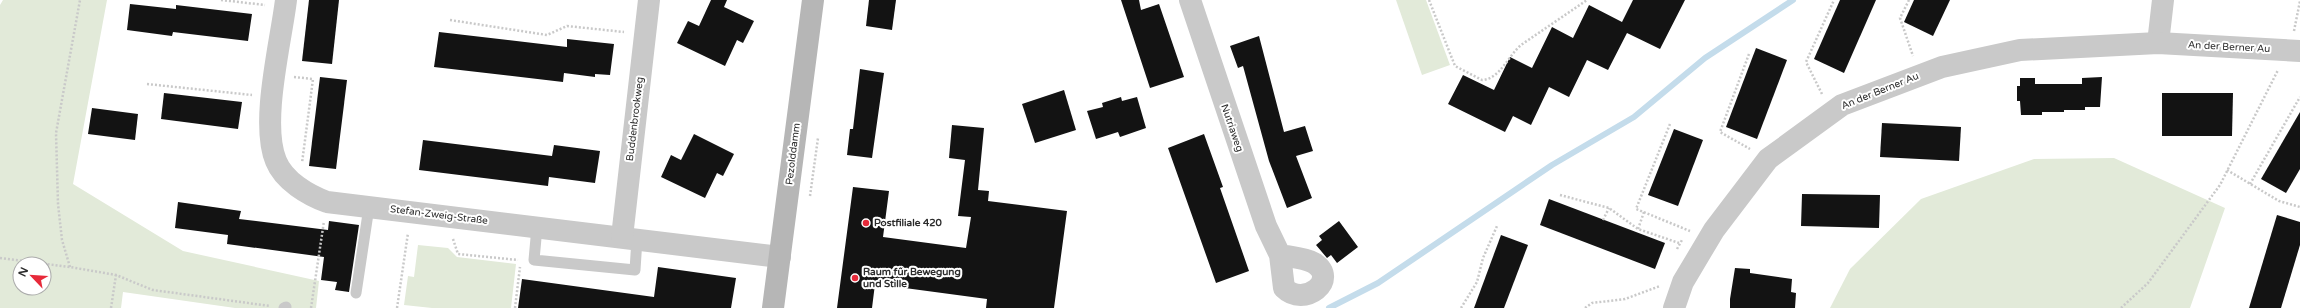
<svg xmlns="http://www.w3.org/2000/svg" width="2300" height="308" viewBox="0 0 2300 308" font-family="'Varela Round',sans-serif">
	<style>
		.green { fill: #e2ead9; fill-rule: evenodd }
		.lines { fill: none; stroke-linecap: round; stroke-linejoin: round }
		.stream { stroke: #c4dceb; stroke-width: 6 }
		.building { fill: #131313 }
		.path { stroke: #c9c9c9; stroke-width: 2.5; stroke-dasharray: 2 2; stroke-linecap: butt }
		.lane { stroke: #c9c9c9; stroke-width: 11 }
		.street { stroke: #c9c9c9; stroke-width: 22 }
		.secondary { stroke: #b6b6b6; stroke-width: 22 }
		.poi-dot { fill: #e72a3a; stroke: #fff; stroke-width: 1.5 }
		.labels { text-anchor: middle; dominant-baseline: central; stroke-width: 4; stroke-linejoin: round; paint-order: stroke }
		.street-label { font-size: 10px; fill: #2c2c2c; stroke: #fff }
		.poi-label { font-size: 10px; font-weight: bold; fill: #2c2c2c; stroke: #fff; text-anchor: start }
	</style>
	<rect width="100%" height="100%" fill="#fff"/>
	<g class="green">
		<path d="M3,0H107L73,184L183,251L319,281L316,308H235L123,292L121,308H0V5ZM20,264H44V288H20Z"/>
		<path d="M1396,0H1426L1450,65L1422,75Z"/>
		<path d="M2114,158L2225,208L2190,308H1830L1850,269L1921,199L2034,159Z"/>
		<path d="M418,245L448,248L457,257L516,264L511,308H432L404,305L408,276L414,277Z"/>
	</g>
	<g class="lines">
		<path class="stream" d="M1329,308L1378,283L1552,165L1634,117L1705,58L1793,0"/>
	</g>
	<g class="building">
		<path d="M309,0H339L332,64L302,61Z"/>
		<path d="M711,0H727L724,7L754,21L743,43L737,40L725,66L677,43L688,21L699,26Z"/>
		<path d="M869,0H896L892,30L866,26Z"/>
		<path d="M1121,0H1139L1141,10L1159,4L1184,77L1150,88Z"/>
		<path d="M1633,0H1685L1660,49L1627,33L1608,70L1587,60L1569,97L1549,87L1531,125L1513,116L1505,132L1448,104L1463,75L1494,90L1510,57L1532,68L1552,27L1573,38L1589,5L1622,22Z"/>
		<path d="M1840,0H1876L1844,73L1814,59Z"/>
		<path d="M1914,0H1950L1933,36L1904,22Z"/>
		<path d="M130,4L176,9V5L252,14L248,41L173,32L172,36L127,30Z"/>
		<path d="M439,32L567,47V39L614,44L610,75L595,74V77L564,73L563,82L434,67Z"/>
		<path d="M1259,36L1284,132L1305,126L1313,151L1296,156L1312,198L1287,208L1269,161L1243,66L1238,68L1230,46Z"/>
		<path d="M1756,48L1787,60L1757,139L1726,127Z"/>
		<path d="M860,69L884,73L872,158L847,155L850,129H853Z"/>
		<path d="M320,77L347,80L336,169L309,166Z"/>
		<path d="M2102,77L2100,107H2085V110H2064V112H2042V115H2021L2020,101H2017V86H2020V78H2035V84H2082V78Z"/>
		<path d="M1064,90L1076,130L1035,143L1022,104Z"/>
		<path d="M164,93L242,102L238,129L161,119Z"/>
		<path d="M2162,93H2233L2232,136H2162Z"/>
		<path d="M1121,97L1122,101L1137,97L1146,128L1120,137L1118,132L1096,139L1087,111L1103,107L1102,103Z"/>
		<path d="M92,108L138,114L135,140L88,134Z"/>
		<path d="M2300,112V169L2286,193L2261,179Z"/>
		<path d="M1882,123L1961,127L1959,161L1880,157Z"/>
		<path d="M952,125L984,128L978,190L989,191L988,201L1067,211L1054,308H986L987,299L875,284L872,308H837L853,187L889,191L883,237L966,248L971,217L958,216L965,160L949,158Z"/>
		<path d="M1674,129L1703,140L1678,206L1648,195Z"/>
		<path d="M694,134L734,154L723,176L717,173L705,198L661,177L671,155L681,160Z"/>
		<path d="M1204,134L1223,187L1220,188L1249,271L1216,283L1168,148Z"/>
		<path d="M423,140L552,156L554,145L600,151L595,183L549,177L548,186L419,170Z"/>
		<path d="M1802,194L1880,195L1879,228L1801,226Z"/>
		<path d="M1549,199L1665,243L1655,269L1540,225Z"/>
		<path d="M178,202L241,211L239,219L328,230L329,221L359,225L349,292L335,290L337,282L321,280L324,257L227,244L228,235L175,228Z"/>
		<path d="M2277,215L2300,222V245L2281,308H2249Z"/>
		<path d="M1339,221L1358,247L1337,263L1331,255L1327,258L1316,245L1322,240L1319,236Z"/>
		<path d="M1501,235L1528,245L1504,308H1474Z"/>
		<path d="M658,267L736,278L731,308H518L522,279L654,297Z"/>
		<path d="M1735,268L1750,269V273L1792,279L1791,292L1796,293L1795,308H1730V299Z"/>
	</g>
	<g class="lines">
		<g class="path">
			<path d="M221,0L265,5"/>
			<path d="M1429,0L1455,66L1482,80C1500,79 1508,56 1521,45L1587,0"/>
			<path d="M1909,0L1900,18L1913,56"/>
			<path d="M450,20L547,35L567,26L624,32"/>
			<path d="M2294,31L2300,1"/>
			<path d="M1749,54L1720,132L1750,149"/>
			<path d="M294,77L313,79L302,163"/>
			<path d="M147,84L252,95"/>
			<path d="M1822,94L1806,62L1834,0"/>
			<path d="M1670,124L1636,209L1690,231"/>
			<path d="M2227,170L2279,201L2300,207"/>
			<path d="M2250,184L2300,97"/>
			<path d="M1560,195L1609,208L1638,229L1679,243"/>
			<path d="M810,196L818,138"/>
			<path d="M1603,220L1609,208"/>
			<path d="M1638,229L1644,212"/>
			<path d="M453,239L458,254L518,260"/>
			<path d="M1677,249L1682,240"/>
			<path d="M0,258L70,267L116,275L153,290L270,306"/>
			<path d="M70,267L62,240L58,204L56,133L80,0"/>
			<path d="M111,308L116,275"/>
			<path d="M311,308L324,221"/>
			<path d="M397,308L408,233"/>
			<path d="M515,308L520,267"/>
			<path d="M1461,308L1477,282L1483,258L1497,226"/>
			<path d="M1585,308L1592,303L1625,299L1660,286"/>
			<path d="M2121,308L2148,283L2220,185L2278,70"/>
		</g>
		<g class="lane">
			<path d="M537,227L534,260L635,270L637,239"/>
			<path d="M356,293L369,207"/>
			<path d="M284,308L286,307"/>
		</g>
		<g class="street">
			<path d="M286,0C281,42 260,123 276,161C284,181 308,195 327,202L780,257"/>
			<path d="M1190,0L1266,226L1280,255L1284,288C1304,308 1340,280 1314,263C1305,258 1290,257 1280,255"/>
			<path d="M2158,43L2163,0"/>
			<path d="M622,237L649,0"/>
			<path d="M1674,308L1683,282L1714,230L1768,159L1842,105L1942,67L2020,50L2158,43L2300,51"/>
		</g>
		<path class="secondary" d="M773,308L813,0"/>
	</g>
	<g class="poi-dot">
		<circle cx="866" cy="223" r="4"/>
		<circle cx="855" cy="278" r="4"/>
	</g>
	<g class="labels">
		<g class="street-label">
			<text transform="translate(2229 47) rotate(3)">An der Berner Au</text>
			<text transform="translate(1880 91) rotate(-22)">An der Berner Au</text>
			<text transform="translate(635 119) rotate(-83)">Buddenbrookweg</text>
			<text transform="translate(1232 128) rotate(71)">Nutriaweg</text>
			<text transform="translate(793 154) rotate(-83)">Pezolddamm</text>
			<text transform="translate(439 215) rotate(7)">Stefan-Zweig-Straße</text>
		</g>
		<g class="poi-label">
			<text x="874" y="223">Postfiliale 420</text>
			<text x="863" y="272">Raum für Bewegung<tspan x="863" dy="12">und Stille</tspan></text>
		</g>
	</g>
	<g transform="translate(32 276) rotate(295)"><circle r="19" fill="#ffffff" stroke="#ababab"/>
	<path d="M0-3L7 15L0 10L-7 15Z" fill="#e72a3a"/>
	<text y="-6" font-size="11" font-weight="bold" text-anchor="middle" fill="#2c2c2c">N</text>
	</g>
</svg>
